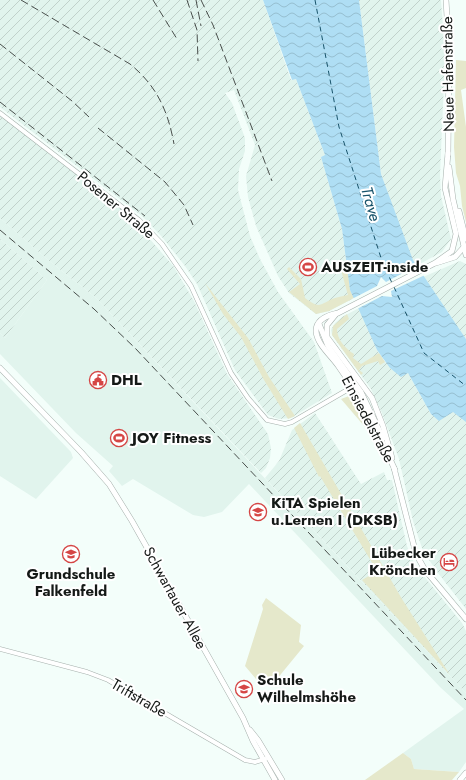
<svg xmlns="http://www.w3.org/2000/svg" width="466" height="780" viewBox="0 0 466 780" font-family="Jost,sans-serif">
	<style>
		.built { fill: #e1f4ed }
		.industrial { fill: url(#industrial-furrows) }
		.grass { fill: #e5e8cb }
		.water { fill: url(#water-waves) }
		.pier { fill: #f3fefa }
		.lines { fill: none; stroke-linecap: round; stroke-linejoin: round }
		.ferry { stroke: #18536a; stroke-width: 1; stroke-dasharray: 5 4; stroke-linecap: butt }
		.minor-casing { stroke: #a6b0ac; stroke-width: 5 }
		.major-casing { stroke: #a6b0ac; stroke-width: 6 }
		.minor { stroke: #fff; stroke-width: 4 }
		.major { stroke: #fff; stroke-width: 5 }
		.rail { stroke: #484e4b; stroke-width: 1; stroke-dasharray: 8 4; stroke-linecap: butt }
		.labels { text-anchor: middle; dominant-baseline: central; stroke-width: 4; stroke-linejoin: round; paint-order: stroke }
		.street-label { font-size: 15px; fill: #151917; stroke: #fff }
		.poi-label { font-size: 15px; font-weight: bold; fill: #151917; stroke: #fff; text-anchor: start }
		.water-label { font-size: 16px; font-style: italic; fill: #18536a; stroke: #fff }
	</style>
	<defs>
		<pattern id="industrial-furrows" width="10" height="10" patternUnits="userSpaceOnUse"><rect width="10" height="10" fill="#e1f4ed"/><path d="M-1 1l2-2M0 10L10 0M9 11l2-2" fill="none" stroke="#c0d1ca"/></pattern>
		<pattern id="water-waves" width="16" height="10" patternUnits="userSpaceOnUse"><rect width="16" height="10" fill="#afdef4"/><path d="M0 5q4-4 8 0t8 0" fill="none" stroke="#96bed0"/></pattern>
	</defs>
	<rect width="100%" height="100%" fill="#f3fefa"/>
	<g class="built">
		<path d="M0,218L48,260L95,297L466,693V762L459,772L414,769L411,759L403,753L464,709L440,687L249,484L222,512L204,517L193,515L133,479L122,486L109,471L113,466L76,433L0,354V333L5,338L47,280L0,239Z"/>
		<path d="M0,378L71,452L73,458L36,499L0,476Z"/>
	</g>
	<g class="industrial">
		<path d="M0,0H263L291,80L296,79L325,155L321,157L342,229L350,290L354,298L329,311L316,314L289,293L278,276L256,226L248,197L246,176L255,145L234,90L225,93L232,103L245,138V151L239,169L238,190L250,236L260,259L278,292L314,342L332,393L291,418L279,419L268,415L235,370L197,284L185,266L162,237L142,216L0,107Z"/>
		<path d="M359,0H441L445,57L440,175L441,196L451,239L442,252L416,266L408,250L381,174Z"/>
		<path d="M0,115L130,216L174,267L194,301L227,374L268,434L271,448L270,458L266,468L261,473L95,297L48,260L0,218Z"/>
		<path d="M0,239L47,280L5,338L0,333Z"/>
		<path d="M460,261L466,264V339L423,277Z"/>
		<path d="M359,308L377,350L385,362L408,373L431,414L453,412L466,421V609L438,573L423,551L413,521L399,459L382,413L371,389L332,335L331,330L335,323L342,317Z"/>
		<path d="M315,413L361,484L384,472L387,480H392L407,546L415,565L462,623L466,631V693L265,478L279,461L292,430Z"/>
	</g>
	<g class="grass">
		<path d="M456,60L466,61V88L461,90L466,127V222L462,206L460,186L456,173L454,147Z"/>
		<path d="M347,262L350,290L354,298L329,311L316,314L289,292L300,284L287,269L289,267L301,279L305,298C319,308 318,306 332,299C337,297 343,296 348,295L339,263Z"/>
		<path d="M205,283L248,338L269,377L295,416L288,419L264,380L241,337L223,314Z"/>
		<path d="M347,314L349,319L337,329C337,340 346,349 354,354L353,358L361,364L379,353L385,362L380,365L378,361L362,366L359,370L363,373L361,375L332,335L333,326Z"/>
		<path d="M349,396C353,397 366,427 371,434L341,399Z"/>
		<path d="M300,423L402,599L450,675L362,580L377,571L320,476L319,477L294,428Z"/>
		<path d="M266,598L301,625L299,642L304,646L272,685L256,679L245,666L263,609L262,605Z"/>
		<path d="M403,753L411,759L414,769L459,772L452,780H365Z"/>
	</g>
	<path class="water" d="M263,0H359L381,174L413,260L466,339V422L453,412L439,421L431,414L408,373L401,377L390,368L377,350L350,290L342,229L321,157L325,155L296,79L292,80Z"/>
	<path class="pier" d="M418,265L425,275L391,291L392,297L382,296L357,309L352,299L377,286L381,277L386,282Z"/>
	<g class="lines">
		<g class="ferry">
			<path d="M315,0L339,127L382,261L392,283"/>
			<path d="M394,287L424,353L466,386"/>
		</g>
		<g class="minor-casing">
			<g id="minor">
				<path d="M0,113L139,220L162,244L191,286L231,373L248,398L267,420L285,424L292,422L354,386"/>
				<path d="M0,649L87,672L108,680L245,760L255,762L265,759"/>
			</g>
		</g>
		<g class="major-casing">
			<g id="major">
				<path d="M446,0L449,49L448,155"/>
				<path d="M449,167L453,199L466,255"/>
				<path d="M459,211L466,239"/>
				<path d="M436,263L455,257L464,247"/>
				<path d="M336,314L327,325V337L372,398L383,426L392,458"/>
				<path d="M319,324L328,346L361,392L383,438"/>
				<path d="M0,368L81,452L109,484L132,521L243,718L253,741L275,780"/>
				<path d="M394,468L416,554L425,570L466,619"/>
				<path d="M395,470C379,434 362,399 339,367C332,356 317,345 316,331C316,319 328,315 338,313L435,263L452,251L456,234L445,188L448,153"/>
				<path d="M250,730L258,740L282,780"/>
				<path d="M460,780L466,773"/>
			</g>
		</g>
		<use href="#minor" class="minor"/>
		<use href="#major" class="major"/>
		<g class="rail">
			<path d="M21,0L130,64C157,86 168,111 174,144"/>
			<path d="M153,0L177,39"/>
			<path d="M187,0L197,30L198,61"/>
			<path d="M196,0L201,26"/>
			<path d="M201,0L213,25L272,181"/>
			<path d="M0,44L72,101L89,117"/>
			<path d="M0,102L145,216"/>
			<path d="M98,128L165,182L184,205L193,225"/>
			<path d="M0,230L94,309L135,348L466,700"/>
		</g>
	</g>
	<defs>
		<g id="stadium-ring" transform="scale(0.9)"><circle r="9.5" fill="#fff" stroke="#d54645" stroke-width="1.5"/><path d="M0-5a6.5 5 0 1 0 0 10a6.5 5 0 1 0 0-10ZM-3.5-1.8h7v3.6h-7Z" fill="#d54645"/></g>
		<g id="civic-ring" transform="scale(0.9)"><circle r="9.5" fill="#fff" stroke="#d54645" stroke-width="1.5"/><path d="M-.6-6.5H3V-4.5H.6V-3L4-1V1h2V6H-6V1h2V-1L-.6-3ZM-1.2 2.5V6h2.4V2.5Z" fill="#d54645"/></g>
		<g id="school-ring" transform="scale(0.9)"><circle r="9.5" fill="#fff" stroke="#d54645" stroke-width="1.5"/><path d="M0-5L7-2L0 1L-7-2ZM-4 1L0 2.5L4 1V4Q0 6-4 4Z" fill="#d54645"/></g>
		<g id="hotel-ring" transform="scale(0.9)"><circle r="9.5" fill="#fff" stroke="#d54645" stroke-width="1.5"/><path d="M-6-4.5h1.5V1H6V5H4.5V3h-9V5H-6ZM-4 0a1.8 1.8 0 1 1 3.6 0ZM.5 0V-2.5h3Q6-2.5 6 0Z" fill="#d54645"/></g>
	</defs>
	<g fill-rule="evenodd">
		<use href="#stadium-ring" x="308" y="267"/>
		<use href="#civic-ring" x="98" y="380"/>
		<use href="#stadium-ring" x="119" y="438"/>
		<use href="#school-ring" x="258" y="512"/>
		<use href="#school-ring" x="71" y="554"/>
		<use href="#hotel-ring" x="449" y="562"/>
		<use href="#school-ring" x="244" y="689"/>
	</g>
	<g class="labels">
		<g class="street-label">
			<text transform="translate(448 74) rotate(-91)">Neue Hafenstraße</text>
			<text transform="translate(116 205) rotate(40)">Posener Straße</text>
			<text transform="translate(368 419) rotate(62)">Einsiedelstraße</text>
			<text transform="translate(175 598) rotate(61)">Schwartauer Allee</text>
			<text transform="translate(139 698) rotate(30)">Triftstraße</text>
		</g>
		<g class="poi-label">
			<text x="321" y="267">AUSZEIT-inside</text>
			<text x="111" y="380">DHL</text>
			<text x="132" y="438">JOY Fitness</text>
			<text x="271" y="503">KiTA Spielen<tspan x="271" dy="17">u.Lernen I (DKSB)</tspan></text>
			<text x="436" y="553" text-anchor="end">Lübecker<tspan x="436" dy="17">Krönchen</tspan></text>
			<text x="71" y="574" text-anchor="middle">Grundschule<tspan x="71" dy="17">Falkenfeld</tspan></text>
			<text x="257" y="680">Schule<tspan x="257" dy="17">Wilhelmshöhe</tspan></text>
		</g>
		<g class="water-label">
			<text transform="translate(371 204) rotate(74)">Trave</text>
		</g>
	</g>
</svg>
